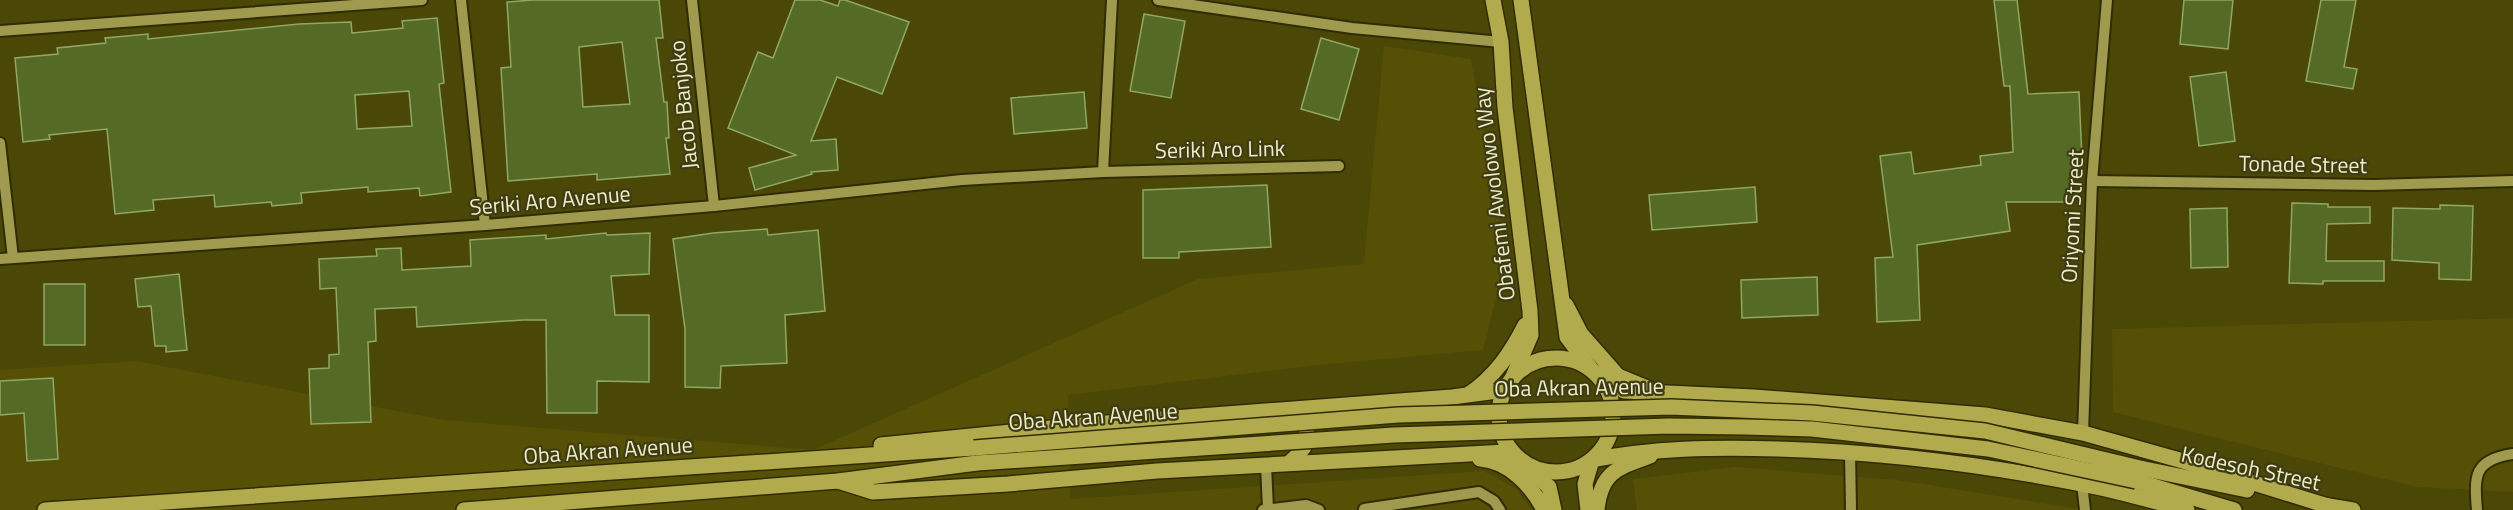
<svg xmlns="http://www.w3.org/2000/svg" width="2513" height="510" viewBox="0 0 2513 510" font-family="'Titillium Web',sans-serif">
	<style>
		.built { fill: #555005 }
		.building { fill: #546a25; stroke: #8fa862; stroke-width: 1.5; fill-rule: evenodd }
		.lines { fill: none; stroke-linecap: round; stroke-linejoin: round }
		.minor-casing { stroke: #302c02; stroke-width: 14 }
		.major-casing { stroke: #302c02; stroke-width: 18 }
		.minor { stroke: #9f9a4e; stroke-width: 10 }
		.major { stroke: #b2ab4d; stroke-width: 15 }
		.major-bridge-casing { stroke: #302c02; stroke-width: 18; stroke-linecap: butt }
		.major-bridge { stroke: #b2ab4d; stroke-width: 15 }
		.labels { text-anchor: middle; dominant-baseline: central; stroke-width: 4.5; stroke-linejoin: round; paint-order: stroke }
		.street-label { font-size: 22px; fill: #eeecc6; stroke: #3f3c13 }
	</style>
	<rect width="100%" height="100%" fill="#4b4706"/>
	<g class="built">
		<path d="M1384,46L1471,59L1506,257L1483,350L1319,365L1068,395L1070,499L1484,471L1516,489L1532,510H0V370L136,361L444,420L813,450L1198,279L1364,264Z"/>
		<path d="M2513,318V492L2417,487L2113,412L2112,329Z"/>
		<path d="M1735,467L1898,480L2085,510H1637L1633,479Z"/>
	</g>
	<g class="building">
		<path d="M533,0H659L663,38H656L664,102H667L669,138H666L670,174L597,180V174L508,181L501,68L511,67L507,2ZM622,42L630,104L583,107L579,47Z"/>
		<path d="M795,0H820L838,6L840,0H845L909,22L882,94L837,77L811,141L836,139L838,170L811,172L812,174L755,190L749,168L796,155L728,128L758,52L773,58Z"/>
		<path d="M1994,0H2017L2028,94L2079,92L2082,160H2073L2072,202H2006L2010,231L1917,245L1920,320L1877,322L1875,258L1893,257L1880,156L1911,152L1914,174L1981,165L1980,156L2013,152L2010,86H2004Z"/>
		<path d="M2184,0H2233L2228,49L2180,44Z"/>
		<path d="M2321,0H2356L2344,67L2357,69L2353,89L2306,81Z"/>
		<path d="M1144,14L1185,21L1171,98L1130,91Z"/>
		<path d="M437,18L444,83L439,84L451,192L420,196L419,188L368,192V187L301,193L302,203L272,206L271,202L215,207L214,195L153,200L154,210L115,214L107,129L49,135L50,139L23,142L15,58L58,54L57,48L106,43L105,38L148,34V39L299,24L351,22L352,33L403,28L402,21ZM409,91L412,126L357,129L355,95Z"/>
		<path d="M1321,38L1359,49L1339,120L1301,109Z"/>
		<path d="M2226,72L2235,141L2199,146L2190,77Z"/>
		<path d="M1084,92L1087,128L1014,134L1011,98Z"/>
		<path d="M1267,185L1271,247L1179,252V258H1143V190Z"/>
		<path d="M1755,187L1757,222L1652,230L1649,195Z"/>
		<path d="M2292,203L2328,204V207H2370V223L2327,224L2326,261H2384V281H2323V284L2289,283Z"/>
		<path d="M2440,205L2473,206L2471,280L2439,279V263L2392,260L2393,208L2440,209Z"/>
		<path d="M2227,208L2228,267L2191,268L2190,209Z"/>
		<path d="M767,229L768,235L818,230L825,311L785,315L787,363L721,366L720,388L685,387V329L673,239L713,233Z"/>
		<path d="M606,233L607,235L650,233L649,274L611,276L615,315H649V382L597,381V413H547L546,320H523L417,327L416,307L375,309L376,341L368,342L371,422L311,424L309,369L329,368V355L339,354L336,288L320,289L319,259L377,256L376,249L401,248L402,270L471,266L470,240L546,235V239Z"/>
		<path d="M179,274L187,350L166,352V346H155L151,306L138,307L135,279Z"/>
		<path d="M1817,277L1818,315L1742,318L1741,280Z"/>
		<rect x="44" y="284" width="41" height="61"/>
		<path d="M53,378L58,459L27,461L24,413L0,415V381Z"/>
	</g>
	<g class="lines">
		<g class="minor-casing">
			<g id="minor">
				<path d="M461,0L485,225"/>
				<path d="M692,0L714,206"/>
				<path d="M1158,0L1352,28L1501,42"/>
				<path d="M0,31L422,0"/>
				<path d="M0,143L13,258"/>
				<path d="M1103,172L1112,0"/>
				<path d="M2092,181L2374,185L2513,181"/>
				<path d="M0,259L485,225L714,206L962,180L1103,172L1339,166"/>
				<path d="M2083,433L2092,181L2107,0"/>
				<path d="M1850,451L1851,510"/>
				<path d="M1266,465L1268,509"/>
				<path d="M2082,484L2085,510"/>
				<path d="M1364,509L1479,492L1494,501L1500,510"/>
				<path d="M1263,510L1306,505L1319,510"/>
				<path d="M2477,510C2474,475 2474,460 2513,454"/>
			</g>
		</g>
		<g class="major-casing">
			<g id="major">
				<path d="M1493,0L1501,42L1505,108L1530,311L1531,335L1512,379"/>
				<path d="M1521,0L1567,337L1592,370L1624,391L1754,397L1985,415L2083,433L2183,461L2331,507"/>
				<path d="M1566,305L1581,334L1618,376L1652,390"/>
				<circle cx="1556" cy="415" r="57"/>
				<path d="M1469,394C1495,376 1511,353 1525,325"/>
				<path d="M881,445L1080,425L1452,397L1505,390"/>
				<path d="M1480,459C1509,461 1532,486 1544,510"/>
				<path d="M1289,463C1307,448 1311,440 1303,416L1298,414"/>
				<path d="M2140,468L2247,490"/>
				<path d="M838,481L873,492L1008,484L1157,471L1506,452L1517,457L1549,487L1554,510"/>
				<path d="M2136,481L2234,510"/>
				<path d="M2323,505L2353,510"/>
				<path d="M45,510L974,448"/>
				<path d="M464,510L838,481L977,463"/>
				<path d="M1588,510L1585,484L1592,460C1653,448 1715,447 1778,449C1879,452 1981,464 2081,484C2116,490 2152,501 2187,510"/>
				<path d="M1597,510C1601,472 1617,468 1650,456"/>
			</g>
		</g>
		<use href="#minor" class="minor"/>
		<use href="#major" class="major"/>
		<g class="major-bridge-casing">
			<g id="major-bridge">
				<path d="M974,448L1398,415L1671,407L1812,413L1985,431L2140,468"/>
				<path d="M977,463L1394,435L1668,426L1745,427L1812,429L1988,449L2136,481"/>
			</g>
		</g>
		<use href="#major-bridge" class="major-bridge"/>
	</g>
	<g class="labels">
		<g class="street-label">
			<text transform="translate(683 105) rotate(-96)">Jacob Banjoko</text>
			<text transform="translate(1220 149) rotate(-1)">Seriki Aro Link</text>
			<text transform="translate(2303 164) rotate(1)">Tonade Street</text>
			<text transform="translate(1494 194) rotate(-97)">Obafemi Awolowo Way</text>
			<text transform="translate(550 200) rotate(-5)">Seriki Aro Avenue</text>
			<text transform="translate(2072 216) rotate(-87)">Oriyomi Street</text>
			<text transform="translate(1579 387) rotate(-1)">Oba Akran Avenue</text>
			<text transform="translate(1093 416) rotate(-4)">Oba Akran Avenue</text>
			<text transform="translate(608 450) rotate(-4)">Oba Akran Avenue</text>
			<text transform="translate(2251 468) rotate(12)">Kodesoh Street</text>
		</g>
	</g>
</svg>
